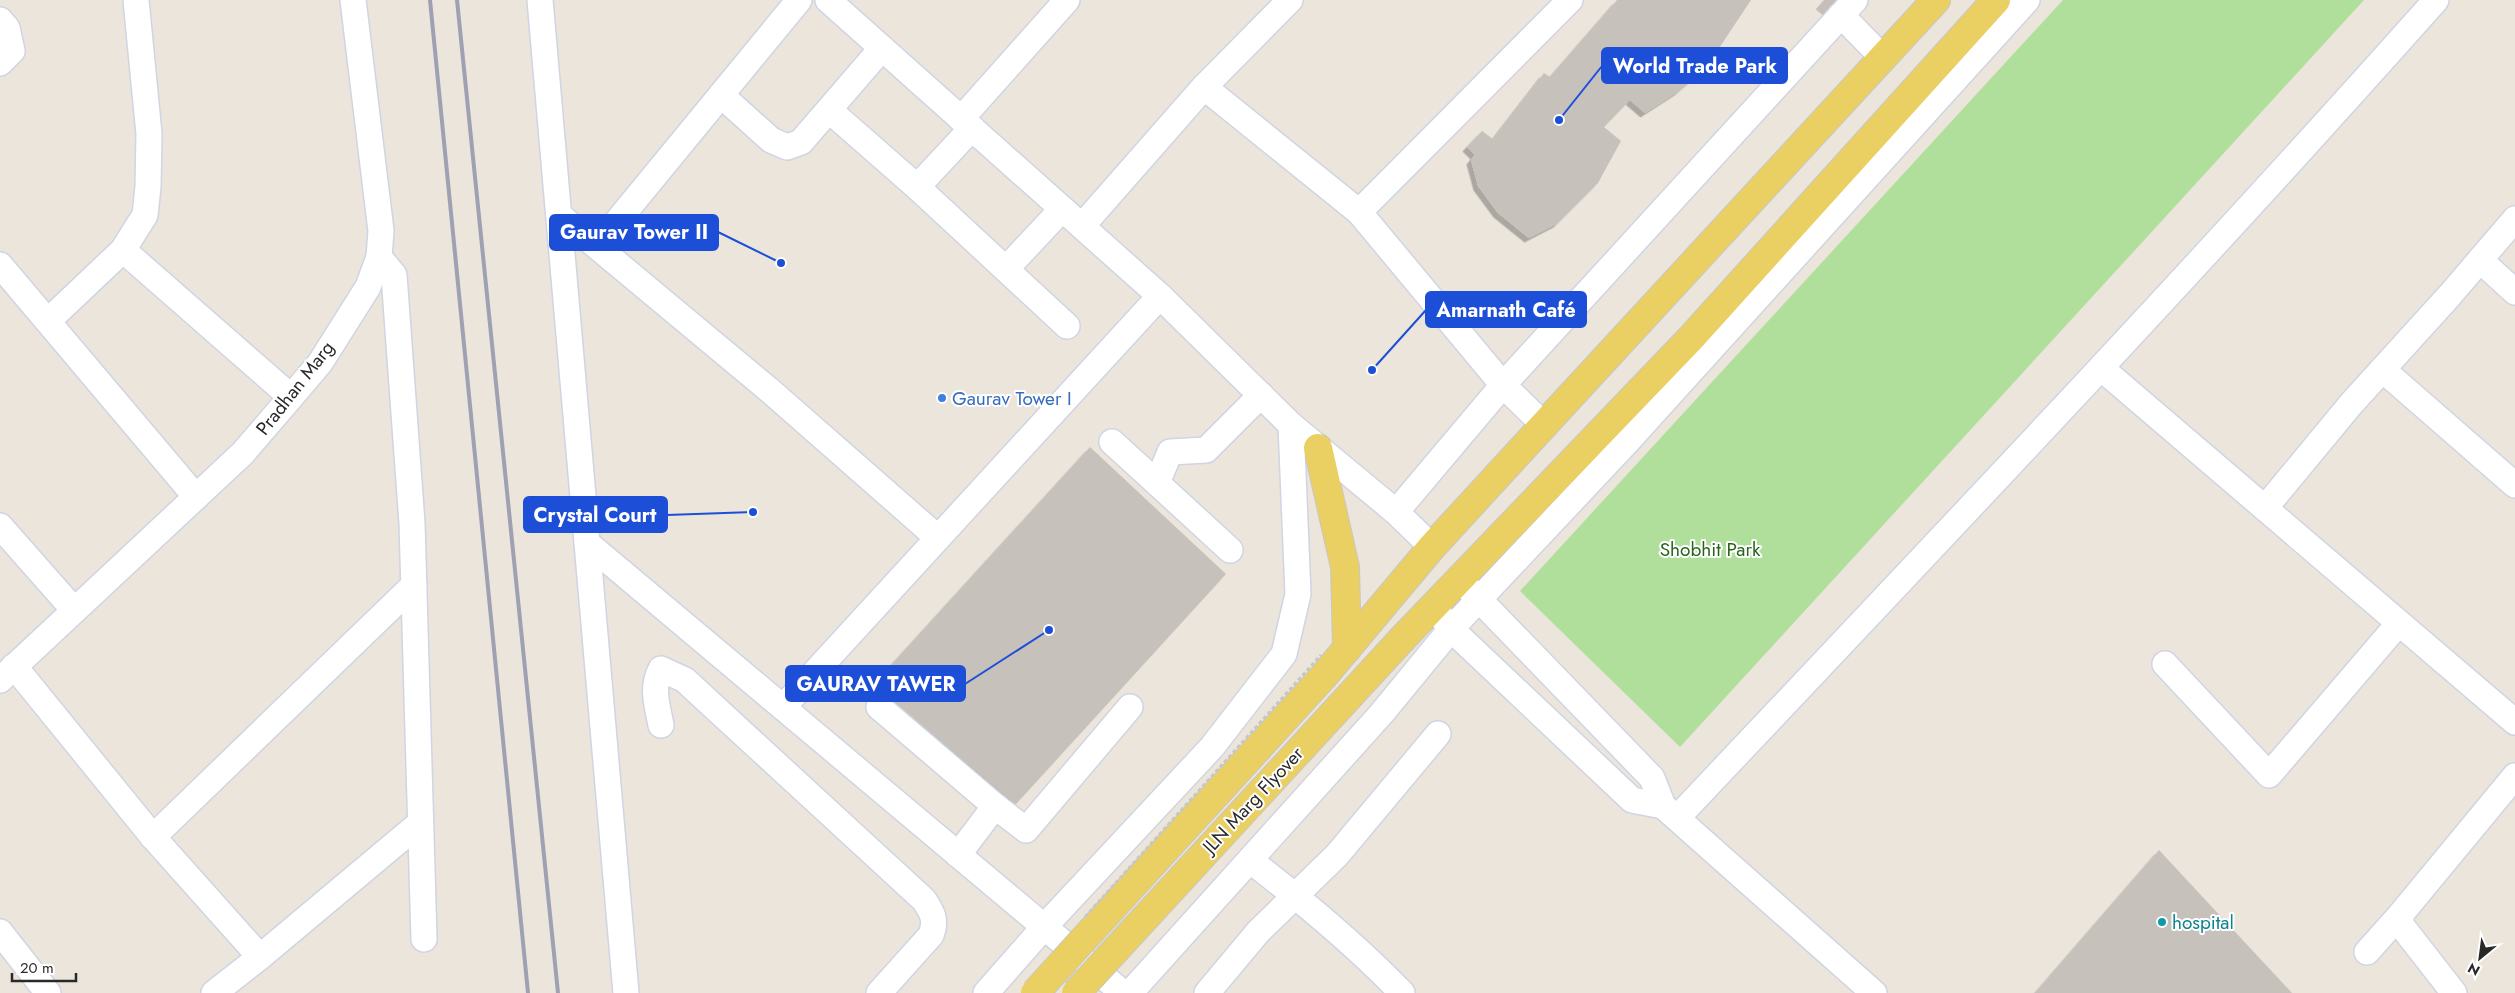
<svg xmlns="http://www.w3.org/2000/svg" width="2515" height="993" viewBox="0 0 2515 993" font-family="Jost,sans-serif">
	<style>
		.green { fill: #afdf9a }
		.building { fill: #c6c2bb; filter: url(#shadow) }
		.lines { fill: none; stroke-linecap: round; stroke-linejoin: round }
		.minor-tunnel { stroke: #c4bfb8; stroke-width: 25; stroke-dasharray: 25 12; stroke-linecap: butt }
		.minor-casing { stroke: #d1d4e2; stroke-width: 28 }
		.major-casing { stroke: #c7c7c7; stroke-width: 30 }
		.minor { stroke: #fff; stroke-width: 25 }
		.major { stroke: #ead062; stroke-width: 28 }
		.rail { stroke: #9fa1b3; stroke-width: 4 }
		.major-bridge-casing { stroke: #c7c7c7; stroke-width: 30; stroke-linecap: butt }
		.path-bridge { stroke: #c7c7c7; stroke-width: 3; stroke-dasharray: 4 2.5; stroke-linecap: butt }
		.major-bridge { stroke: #ead062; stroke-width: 28 }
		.shop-dot { fill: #3f7fe0; stroke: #fff; stroke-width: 2 }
		.culture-dot { fill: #0f9aa8; stroke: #fff; stroke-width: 2 }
		.labels { text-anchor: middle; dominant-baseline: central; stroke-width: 4; stroke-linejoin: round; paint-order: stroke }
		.street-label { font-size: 19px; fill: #292929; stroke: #fff }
		.shop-label { font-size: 19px; fill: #366cbe; stroke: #fff; text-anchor: start }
		.park-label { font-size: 19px; fill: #28631d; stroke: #fff }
		.culture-label { font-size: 19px; fill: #0d838f; stroke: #fff; text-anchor: start }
		.leader { fill: none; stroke: #1d4ed8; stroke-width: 2 }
		.callout-dot { fill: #1d4ed8; stroke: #fff; stroke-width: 2 }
		.callout { fill: #1d4ed8; stroke: #1d4ed8; stroke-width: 2 }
		.callout-label { font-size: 20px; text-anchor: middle; font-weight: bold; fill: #fff }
	</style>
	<defs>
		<filter id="shadow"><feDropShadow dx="-4.5" dy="4.5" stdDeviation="0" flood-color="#0004"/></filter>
	</defs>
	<rect width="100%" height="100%" fill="#ebe5dc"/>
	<path class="green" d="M2063,0H2364L1680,747L1520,591Z"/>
	<g class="building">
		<path d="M1617,0H1751L1706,68L1679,91L1645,113L1630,100L1604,127L1621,141L1598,183L1558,223L1529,238L1498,213L1478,186L1471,160L1475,155L1467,147L1482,131L1493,139L1544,73L1550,77Z"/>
		<path d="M1090,447L1226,574L1016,804L888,696L872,686Z"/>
		<path d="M2159,850L2292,993H2035Z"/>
	</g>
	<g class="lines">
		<path class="minor-tunnel" d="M1824,0L1841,15"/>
		<g class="minor-casing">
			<g id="minor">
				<path d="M540,0L626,993"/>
				<path d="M828,0L1160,296L1291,425L1396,512L1432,547"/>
				<path d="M1841,15L1883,58"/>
				<path d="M0,20L7,28L12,51L0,63"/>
				<path d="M1204,87L1359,212L1570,0"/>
				<path d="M721,95L771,140L787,147L801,142L882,48"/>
				<path d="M829,110L917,187L1067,326"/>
				<path d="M961,119L1067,0"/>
				<path d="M917,187L972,128"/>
				<path d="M1359,212L1503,385L1544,425"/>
				<path d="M559,215L768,389L938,538"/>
				<path d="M1082,226L1204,87L1290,0"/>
				<path d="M597,246L799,0"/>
				<path d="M123,250L291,397"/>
				<path d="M379,257L394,275L412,523L424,939"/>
				<path d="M2480,260L2515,292"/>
				<path d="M0,265L196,497"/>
				<path d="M1006,269L1062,209"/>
				<path d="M48,321L123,250L145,215L148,187L149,134L136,0"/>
				<path d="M2101,368L2515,722"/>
				<path d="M2383,370L2515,485"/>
				<path d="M1112,442L1157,483"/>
				<path d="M2265,508L2351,404L2450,295L2515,219"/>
				<path d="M1396,512L1503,385L1855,0"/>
				<path d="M0,526L74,610"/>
				<path d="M587,543L1123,993"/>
				<path d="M1230,550L1157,483L1170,452L1206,450L1261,395"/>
				<path d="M1469,589L1652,778L1663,806L1874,993"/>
				<path d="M1441,616L1451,629L1632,800L1663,806"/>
				<path d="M2165,664L2269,775L2399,623"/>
				<path d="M14,666L153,837L260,957L420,823"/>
				<path d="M0,680L243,453L291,397L320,363L368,287L379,257L381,231L353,0"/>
				<path d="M783,707L1160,296"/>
				<path d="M879,707L995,806"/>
				<path d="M661,725C657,705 651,687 661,669L685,680L700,694L924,900C932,912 937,920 931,935L879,993"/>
				<path d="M1677,818C1932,548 2189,278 2436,0"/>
				<path d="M153,837L414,585"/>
				<path d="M958,855L995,806L1026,830L1130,707"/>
				<path d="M1251,861C1304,902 1355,944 1402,993"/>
				<path d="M0,932L48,993"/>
				<path d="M2367,952L2401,914"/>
				<path d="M214,993L260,957"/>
				<path d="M986,993L1044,927L1212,747L1284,654L1298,594L1291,425"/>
				<path d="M1130,993L1382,713L1451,629L1627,442L2027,0"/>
				<path d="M1207,993L1258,932L1337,855L1438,734"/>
				<path d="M2454,993L2401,925V914L2515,776"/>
			</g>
		</g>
		<g class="major-casing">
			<g id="major">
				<path d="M1318,448L1345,567L1347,649"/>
				<path d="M1403,638L1690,339L1996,0"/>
				<path d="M1083,940L1323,677L1432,547L1544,425L1936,0"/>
			</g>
		</g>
		<use href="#minor" class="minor"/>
		<use href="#major" class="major"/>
		<g class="rail">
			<path d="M430,0L528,993"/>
			<path d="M457,0L558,993"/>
		</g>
		<g class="major-bridge-casing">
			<g id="major-bridge">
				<path d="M1035,993L1083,940"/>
				<path d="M1076,993L1403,638"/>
			</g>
		</g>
		<path class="path-bridge" d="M1085,917L1321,655"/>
		<use href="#major-bridge" class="major-bridge"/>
	</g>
	<circle class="shop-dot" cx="942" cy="398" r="5"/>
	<circle class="culture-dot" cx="2162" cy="922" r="5"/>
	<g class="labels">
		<g class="street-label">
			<text transform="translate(295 388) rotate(-52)">Pradhan Marg</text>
			<text transform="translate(1253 800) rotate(-47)">JLN Marg Flyover</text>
		</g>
		<g class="shop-label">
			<text x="952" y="398">Gaurav Tower I</text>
		</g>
		<g class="park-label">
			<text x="1710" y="549">Shobhit Park</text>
		</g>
		<g class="culture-label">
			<text x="2172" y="922">hospital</text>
		</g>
	</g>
	<path class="leader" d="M1559 120L1602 66M781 263L718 232M1372 370L1426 310M753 512L667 515M1049 630L965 684"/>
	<g class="callout-dot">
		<circle cx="1559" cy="120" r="5"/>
		<circle cx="781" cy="263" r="5"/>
		<circle cx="1372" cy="370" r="5"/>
		<circle cx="753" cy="512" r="5"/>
		<circle cx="1049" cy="630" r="5"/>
	</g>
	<g class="callout">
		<rect x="1602" y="48" width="185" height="35" rx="5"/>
		<rect x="550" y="215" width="168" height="35" rx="5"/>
		<rect x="1426" y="292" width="160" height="35" rx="5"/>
		<rect x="524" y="497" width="143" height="35" rx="5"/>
		<rect x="786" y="666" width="179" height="35" rx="5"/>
	</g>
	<g class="callout-label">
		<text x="1695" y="73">World Trade Park</text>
		<text x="634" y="239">Gaurav Tower II</text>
		<text x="1506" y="317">Amarnath Café</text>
		<text x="595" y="522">Crystal Court</text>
		<text x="876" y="691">GAURAV TAWER</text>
	</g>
	<g transform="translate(2480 958) rotate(209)" stroke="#ffffff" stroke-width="4" paint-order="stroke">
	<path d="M0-4L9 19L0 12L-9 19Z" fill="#292929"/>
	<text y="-8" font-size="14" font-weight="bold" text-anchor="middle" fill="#292929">N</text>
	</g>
	<path d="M12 973v8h64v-8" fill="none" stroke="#292929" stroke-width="2.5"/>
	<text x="20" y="973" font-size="15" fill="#292929" stroke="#ffffff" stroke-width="4" paint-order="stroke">20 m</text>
</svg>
